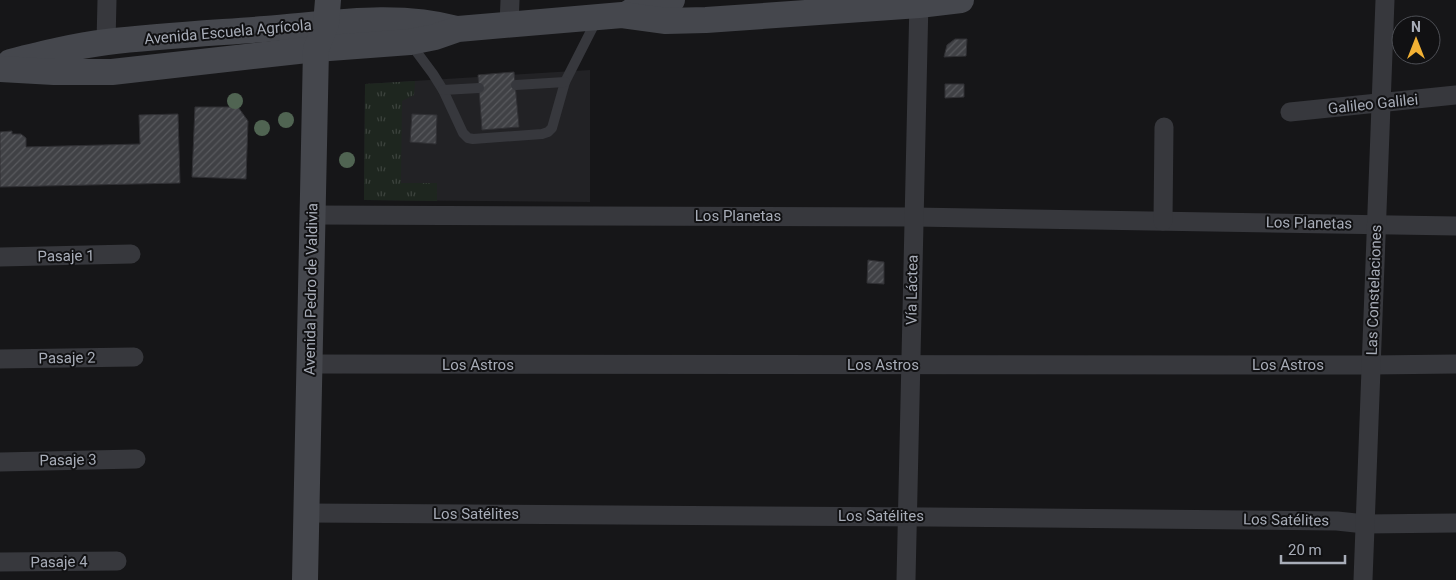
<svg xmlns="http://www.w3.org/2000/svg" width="1456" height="580" viewBox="0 0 1456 580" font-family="Roboto,sans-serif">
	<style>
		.built { fill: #222225 }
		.grass { fill: url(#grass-tufts) }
		.building { fill: url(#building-hatch); stroke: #303034 }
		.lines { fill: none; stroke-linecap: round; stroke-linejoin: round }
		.service { stroke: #37383d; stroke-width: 10 }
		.minor { stroke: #37383d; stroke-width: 19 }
		.secondary { stroke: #45474d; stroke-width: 26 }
		.tree { fill: #506452 }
		.labels { text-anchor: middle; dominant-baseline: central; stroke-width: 4; stroke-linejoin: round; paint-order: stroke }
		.street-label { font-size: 15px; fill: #a8adb8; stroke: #111113 }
	</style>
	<defs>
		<pattern id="grass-tufts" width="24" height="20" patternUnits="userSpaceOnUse" patternTransform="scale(1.25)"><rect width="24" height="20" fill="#1e261f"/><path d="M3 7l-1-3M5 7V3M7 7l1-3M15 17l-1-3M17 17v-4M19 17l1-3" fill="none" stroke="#3c433d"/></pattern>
		<pattern id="building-hatch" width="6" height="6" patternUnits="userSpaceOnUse" patternTransform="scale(1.25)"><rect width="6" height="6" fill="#404145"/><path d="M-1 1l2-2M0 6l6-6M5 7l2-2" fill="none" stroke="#595a5e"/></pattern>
	</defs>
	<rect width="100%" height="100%" fill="#161618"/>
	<path class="built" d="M590,70V202L364,200L365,84Z"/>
	<path class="grass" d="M415,81L414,95L402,101L401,183H437V201L364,200L365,84Z"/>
	<g class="building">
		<path d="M955,39H967L966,56L944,57L947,45Z"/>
		<path d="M514,72L519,127L482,130L478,75Z"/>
		<path d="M945,84H964V97L945,98Z"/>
		<path d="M195,107H238L248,121L246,179L192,177Z"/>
		<path d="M178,114L180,183L0,187V132L12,131V134H21L26,138V147L140,144L139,115Z"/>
		<path d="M412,114L437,115L436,144L410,142Z"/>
		<path d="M868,260L884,262V284L867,283Z"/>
	</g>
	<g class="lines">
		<g class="service">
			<path d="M410,43L433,74L443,90L463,133L468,138L473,139L542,134L548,132L552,128L565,82L596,21"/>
			<path d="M516,85L565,82"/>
			<path d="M443,90L479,88"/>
		</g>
		<g class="minor">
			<path d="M509,25L510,0"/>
			<path d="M106,42L107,0"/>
			<path d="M1290,112L1456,95"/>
			<path d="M313,215L914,217L1456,226"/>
			<path d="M1163,221L1164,127"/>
			<path d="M0,257L131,254"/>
			<path d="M0,359L134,357"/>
			<path d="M309,364L1371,365L1456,364"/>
			<path d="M0,462L136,459"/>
			<path d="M306,513L929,517L1337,521L1365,524L1456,523"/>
			<path d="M0,562L117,561"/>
			<path d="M906,580L919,0"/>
			<path d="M1363,580L1385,0"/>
		</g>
		<g class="secondary">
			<path d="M630,12L672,0"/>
			<path d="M10,62C42,54 74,46 107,42C159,36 213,33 265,29C329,24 395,12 457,29"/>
			<path d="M0,69L54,72H112L316,49L410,42L435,37L458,29L622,15L666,21L706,20L919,5L961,0"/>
			<path d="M305,580L316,49L326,24L328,0"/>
		</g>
	</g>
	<g class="tree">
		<circle cx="235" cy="101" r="8"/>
		<circle cx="286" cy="120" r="8"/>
		<circle cx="262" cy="128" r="8"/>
		<circle cx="347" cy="160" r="8"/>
	</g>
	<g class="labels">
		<g class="street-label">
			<text transform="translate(228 32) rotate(-5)">Avenida Escuela Agrícola</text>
			<text transform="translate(1373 104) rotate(-6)">Galileo Galilei</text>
			<text x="738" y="216">Los Planetas</text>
			<text transform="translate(1309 223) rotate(1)">Los Planetas</text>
			<text transform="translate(66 256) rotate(-1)">Pasaje 1</text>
			<text transform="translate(311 289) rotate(-89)">Avenida Pedro de Valdivia</text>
			<text transform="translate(912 290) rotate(-89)">Vía Láctea</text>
			<text transform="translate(1374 290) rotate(-88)">Las Constelaciones</text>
			<text transform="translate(67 358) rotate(-1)">Pasaje 2</text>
			<text x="478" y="365">Los Astros</text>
			<text x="883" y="365">Los Astros</text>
			<text x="1288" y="365">Los Astros</text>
			<text transform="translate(68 460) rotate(-1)">Pasaje 3</text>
			<text x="476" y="514">Los Satélites</text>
			<text x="881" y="516">Los Satélites</text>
			<text transform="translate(1286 520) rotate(1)">Los Satélites</text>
			<text transform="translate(59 562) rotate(-1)">Pasaje 4</text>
		</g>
	</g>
	<g transform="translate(1416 40)"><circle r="24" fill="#111113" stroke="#4d4f55"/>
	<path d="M0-4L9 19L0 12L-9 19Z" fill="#f2b134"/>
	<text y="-8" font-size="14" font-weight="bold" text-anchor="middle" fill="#a8adb8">N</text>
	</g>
	<path d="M1281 555v8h64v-8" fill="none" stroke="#a8adb8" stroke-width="2.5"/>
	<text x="1288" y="555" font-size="15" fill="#a8adb8" stroke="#111113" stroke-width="4" paint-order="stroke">20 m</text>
</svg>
